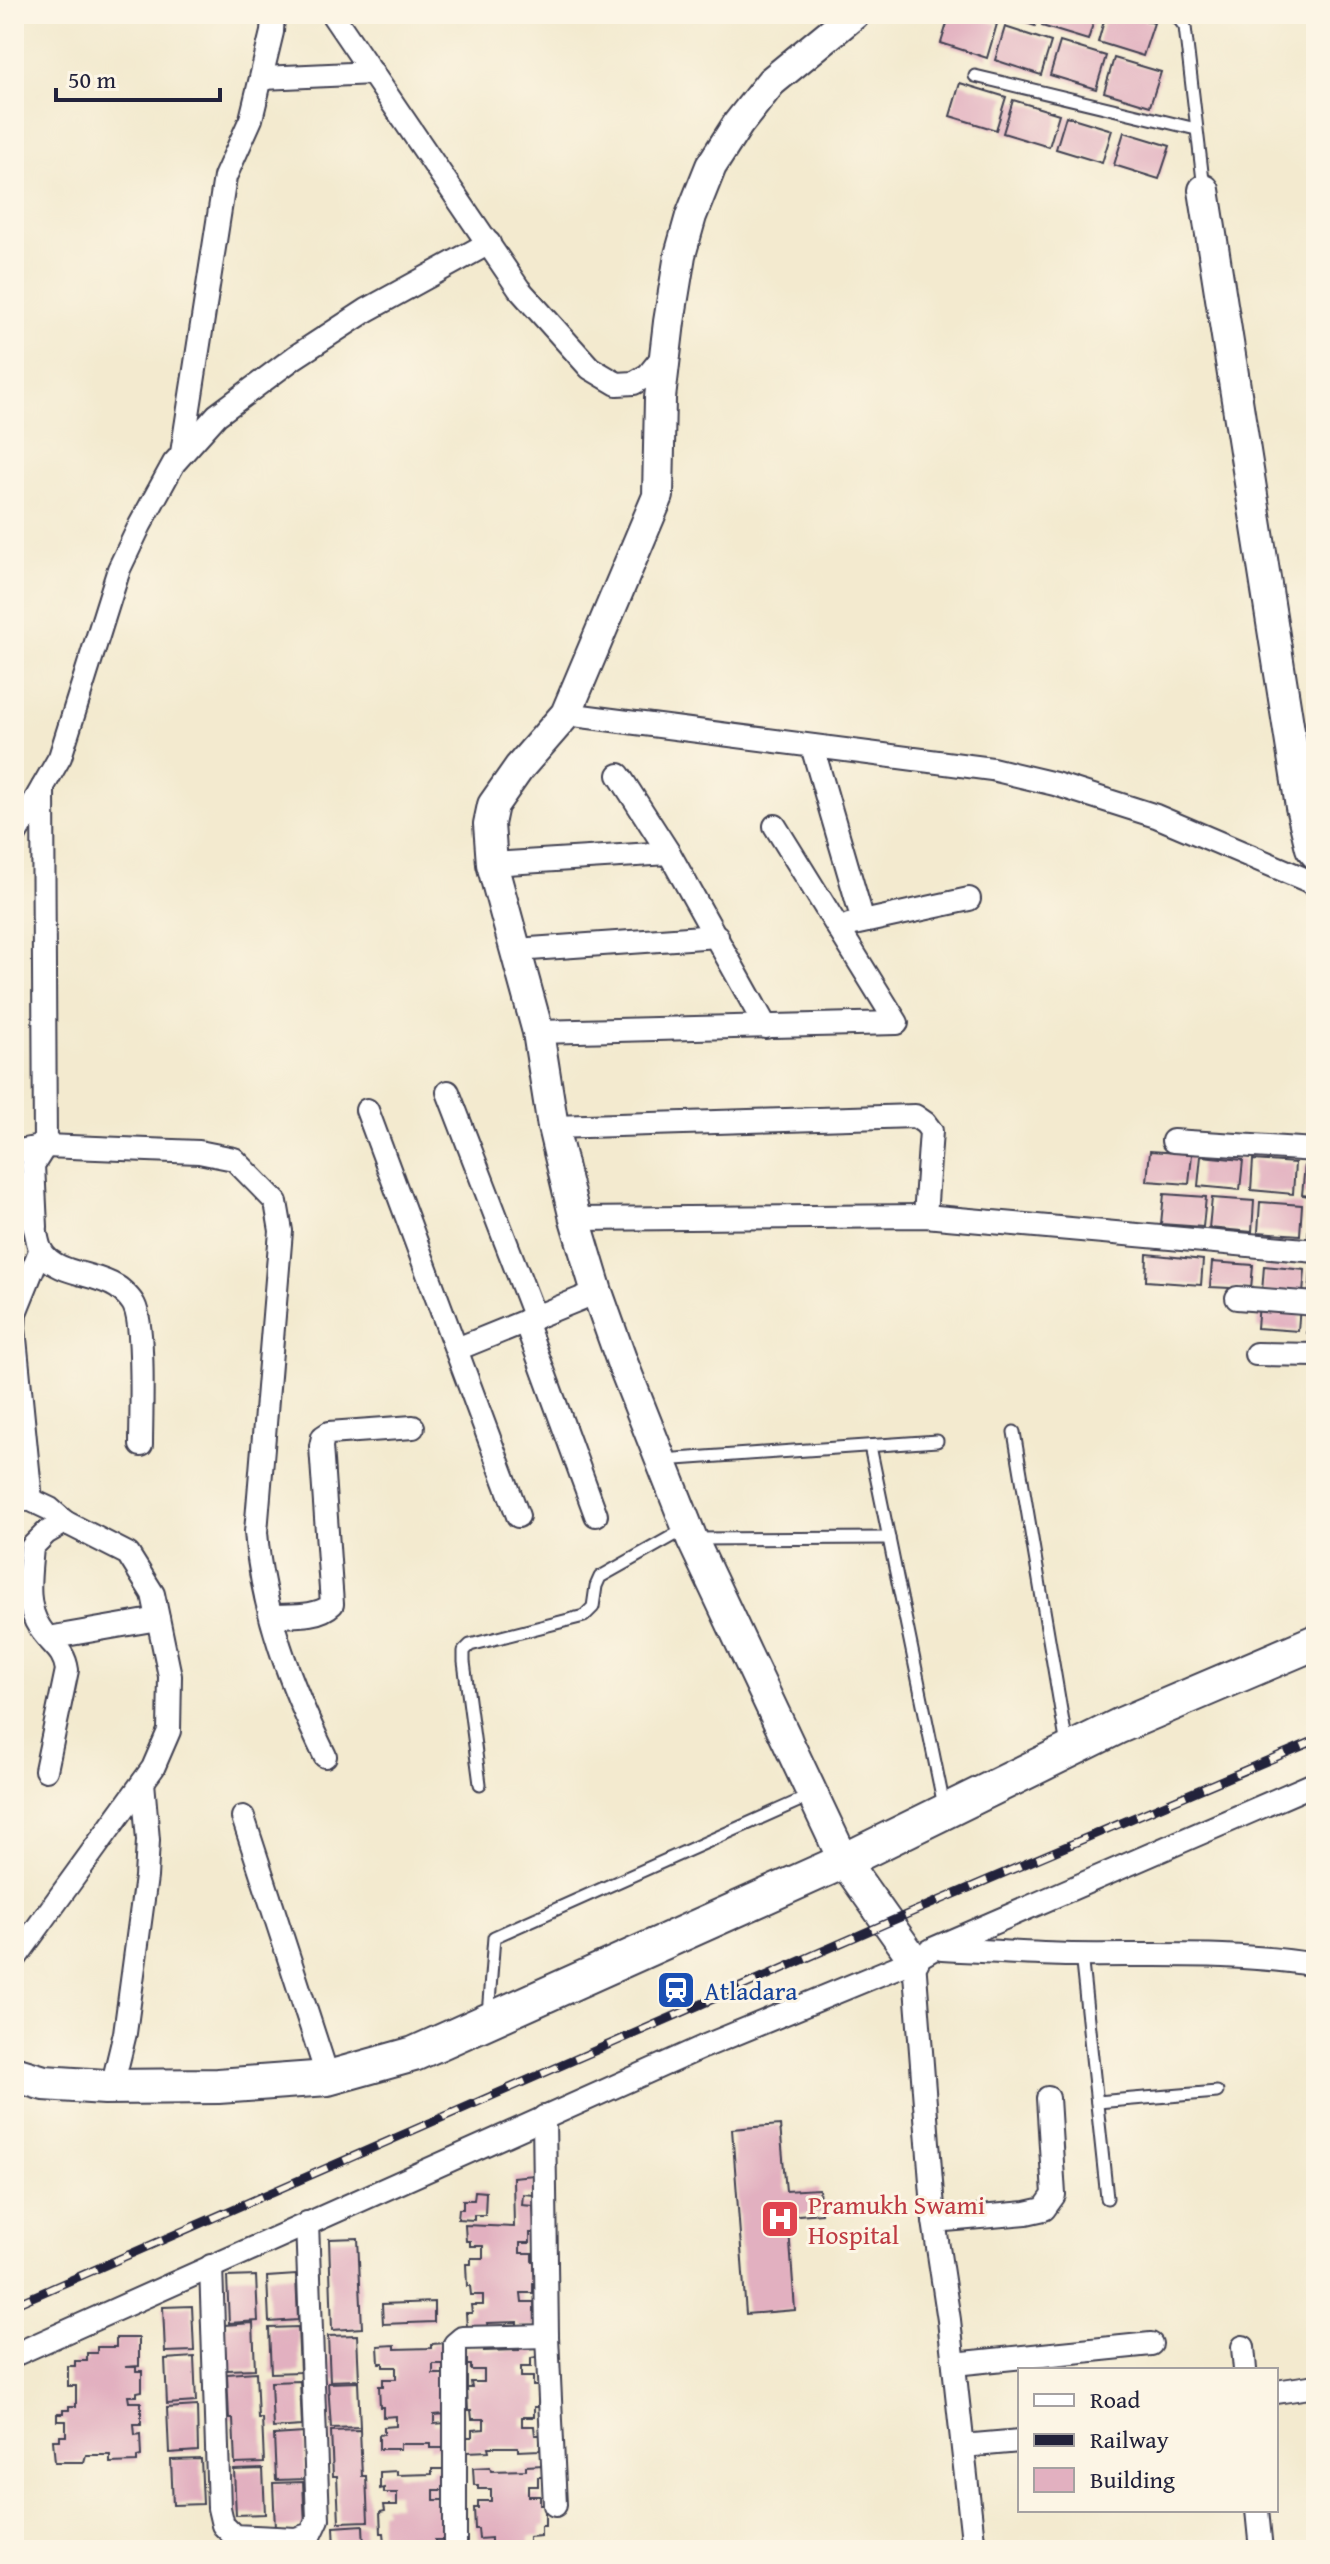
<svg xmlns="http://www.w3.org/2000/svg" width="1330" height="2564" viewBox="0 0 1330 2564" font-family="'Gentium Book Plus',serif">
	<style>
		.building { fill: #e2b0c0 }
		.lines { fill: none; stroke-linecap: round; stroke-linejoin: round }
		.lane-casing { stroke: #414051; stroke-width: 15 }
		.street-casing { stroke: #414051; stroke-width: 26 }
		.secondary-casing { stroke: #414051; stroke-width: 34 }
		.primary-casing { stroke: #414051; stroke-width: 38 }
		.lane { stroke: #fff; stroke-width: 11 }
		.street { stroke: #fff; stroke-width: 22 }
		.secondary { stroke: #fff; stroke-width: 30 }
		.primary { stroke: #fff; stroke-width: 34 }
		.rail-casing { stroke: #22223b; stroke-width: 9 }
		.rail { stroke: #fcf5e5; stroke-width: 6; stroke-dasharray: 18; stroke-linecap: butt }
		.labels { text-anchor: middle; dominant-baseline: central; stroke-width: 6; stroke-linejoin: round; paint-order: stroke }
		.transit-label { font-size: 26px; fill: #164399; stroke: #fcf5e5; text-anchor: start }
		.health-label { font-size: 26px; fill: #be3a42; stroke: #fcf5e5; text-anchor: start }
	</style>
	<rect width="100%" height="100%" fill="#fcf5e5"/>
	<filter id="ink" filterUnits="userSpaceOnUse"><feTurbulence type="fractalNoise" baseFrequency=".0125" numOctaves="2"/><feDisplacementMap in="SourceGraphic" scale="16" xChannelSelector="R" yChannelSelector="G"/><feConvolveMatrix kernelMatrix="1 2 1 2 8 2 1 2 1" color-interpolation-filters="sRGB"/></filter>
	<filter id="wash" filterUnits="userSpaceOnUse"><feTurbulence type="fractalNoise" baseFrequency=".006" numOctaves="4" result="noise"/><feDisplacementMap in="SourceGraphic" scale="32" xChannelSelector="R" yChannelSelector="G"/><feGaussianBlur stdDeviation="1.8" result="paint"/><feColorMatrix in="noise" values="0 0 0 0 0 0 0 0 0 0 0 0 0 0 0 0 0 1.4 0 .05"/><feComposite in="paint" operator="in"/></filter>
	<g filter="url(#wash)">
		<rect width="100%" height="100%" fill="#f3eacf"/>
		<g id="blocks">
			<g class="building">
				<path d="M950,14H964L997,24L987,58L941,43Z"/>
				<path d="M1000,14H1039L1035,26Z"/>
				<path d="M1046,14H1096L1088,40L1042,26Z"/>
				<path d="M1106,14H1124L1154,23L1143,56L1098,42Z"/>
				<path d="M1005,27L1051,42L1041,75L995,60Z"/>
				<path d="M1060,42L1106,56L1096,89L1050,75Z"/>
				<path d="M1114,58L1161,72L1150,106L1104,92Z"/>
				<path d="M960,83L1006,97L996,130L950,116Z"/>
				<path d="M1013,100L1059,114L1049,147L1003,133Z"/>
				<path d="M1066,116L1112,130L1102,163L1056,149Z"/>
				<path d="M1124,132L1170,146L1159,179L1114,165Z"/>
				<path d="M1150,1151L1192,1154L1189,1184L1147,1181Z"/>
				<path d="M1201,1156L1243,1160L1240,1190L1198,1186Z"/>
				<path d="M1253,1160L1295,1163L1293,1194L1251,1190Z"/>
				<path d="M1305,1165L1316,1166V1197L1302,1195Z"/>
				<path d="M1164,1194L1206,1197L1203,1227L1161,1224Z"/>
				<path d="M1212,1198L1254,1201L1252,1232L1209,1228Z"/>
				<path d="M1260,1202L1302,1205L1300,1235L1258,1232Z"/>
				<path d="M1311,1206L1316,1207V1237L1308,1236Z"/>
				<path d="M1147,1254L1203,1260L1201,1285L1146,1281Z"/>
				<path d="M1212,1262L1253,1265L1251,1289L1210,1287Z"/>
				<path d="M1264,1266L1305,1270L1303,1294L1262,1292Z"/>
				<path d="M1311,1270L1316,1271V1296L1309,1295Z"/>
				<path d="M1259,1303L1300,1306L1298,1331L1257,1328Z"/>
				<path d="M1309,1308L1316,1309V1334L1307,1333Z"/>
				<path d="M780,2125L786,2191L819,2189L821,2213L788,2216L795,2310L746,2314L732,2129Z"/>
				<path d="M534,2175V2195L523,2194L522,2205L533,2206L535,2233H530V2243H520V2253H532V2261L537,2262V2283H533V2293H521L522,2302H534V2311H539L540,2326L517,2327V2322L487,2323L488,2327L467,2328L466,2313H472L471,2305H483V2295H471L470,2286H467L466,2264H471V2258H483V2246H470V2241H466L465,2225L514,2227L513,2177Z"/>
				<path d="M475,2191L486,2192L485,2215H474V2220L458,2219L459,2209H463V2200H474Z"/>
				<path d="M358,2238L362,2328L332,2330L329,2239Z"/>
				<path d="M296,2275L298,2320L269,2322L267,2277Z"/>
				<path d="M256,2276L258,2321L229,2323L227,2277Z"/>
				<path d="M434,2302V2322L383,2324L382,2304Z"/>
				<path d="M192,2306L194,2351L165,2352L163,2307Z"/>
				<path d="M253,2323L255,2369L226,2370L224,2325Z"/>
				<path d="M298,2327L300,2372L271,2373L269,2328Z"/>
				<path d="M357,2335L359,2380L330,2381L328,2336Z"/>
				<path d="M116,2338H139V2366L125,2367H136V2371H142V2391L137,2392V2396H128L129,2402H141V2424H134L135,2435L140,2434L141,2456L137,2457V2462L110,2463V2455H86L84,2462H55L53,2440H60V2436H66V2421H57V2414H63V2410H69V2406H76V2386H68V2366H75V2361H87V2353H97V2347H116Z"/>
				<path d="M447,2343V2355H443V2364H433V2374H445L446,2414L434,2415V2424L446,2423L452,2448H430V2444H400V2449H379V2435L384,2434V2427L396,2426V2416L383,2417V2407H380L379,2386H383V2379H396V2367H383V2363H379L378,2346L395,2345V2349L431,2348V2344Z"/>
				<path d="M519,2346H536V2357L531,2358V2367H521V2377H533V2386H538V2407H534V2417H522V2426H534L535,2435H540V2450L518,2451V2447H488L489,2451L467,2452V2437H472V2430L484,2429V2419H472L471,2410H468L467,2388H472L471,2382H484V2370H471V2365H467L466,2349L484,2348V2351L519,2350Z"/>
				<path d="M194,2357L196,2402L167,2404L165,2359Z"/>
				<path d="M256,2372L258,2418H262L264,2463L235,2464L233,2419H229L227,2374Z"/>
				<path d="M300,2381L302,2426L273,2428L271,2382Z"/>
				<path d="M358,2382L360,2427L331,2428L328,2383Z"/>
				<path d="M197,2406L198,2451L169,2453L167,2408Z"/>
				<path d="M360,2430L362,2476H366L368,2521L339,2522L337,2476H333L331,2431Z"/>
				<path d="M304,2433L305,2479L276,2480L274,2435Z"/>
				<path d="M201,2459L203,2504L173,2505L171,2460Z"/>
				<path d="M543,2465V2477H538V2486H528V2496H540V2505H545V2526H541V2536L529,2537V2546H541V2550H491V2538L479,2539L478,2529H475L474,2508H478V2501H491V2489H478V2485H474L473,2468L490,2467L491,2471L526,2470V2466Z"/>
				<path d="M263,2469L265,2514L236,2515L234,2470Z"/>
				<path d="M432,2469H449V2481H444V2490H434V2500H446L447,2540H435V2550H397V2542H385L384,2533H381L380,2512L385,2511L384,2505H397V2493H384V2488L380,2489V2472L397,2471V2475L432,2474Z"/>
				<path d="M303,2482L305,2527L275,2528L273,2483Z"/>
				<path d="M363,2525L364,2550H335L334,2527Z"/>
			</g>
		</g>
	</g>
	<g filter="url(#ink)">
		<use href="#blocks" fill-opacity="0" stroke="#414051" stroke-width="2"/>
		<g class="lines">
			<g class="lane-casing">
				<g id="lane">
					<path d="M1175,14L1185,27L1204,189"/>
					<path d="M975,76L1196,129"/>
					<path d="M1014,1432L1067,1746"/>
					<path d="M870,1446L944,1806"/>
					<path d="M662,1460L937,1441"/>
					<path d="M693,1539L889,1538"/>
					<path d="M480,1784L464,1662V1651L470,1645L584,1616L593,1607L596,1586L600,1577L687,1528"/>
					<path d="M1081,1954L1107,2198"/>
					<path d="M488,2015L494,1937L812,1795"/>
					<path d="M1097,2102L1217,2092"/>
				</g>
			</g>
			<g class="street-casing">
				<g id="street">
					<path d="M332,14L519,289L590,368L617,384L634,383L648,375L664,355"/>
					<path d="M263,78L373,73"/>
					<path d="M182,453L225,177L251,119L272,32L273,14"/>
					<path d="M566,714L992,769L1055,784L1156,816L1316,884"/>
					<path d="M812,746L863,921"/>
					<path d="M619,775L669,853L766,1027"/>
					<path d="M14,837L60,757L119,569L140,525L174,463L217,415L295,357L367,310L489,243"/>
					<path d="M492,864L669,853"/>
					<path d="M849,925L969,899"/>
					<path d="M516,950L717,936"/>
					<path d="M538,1032L897,1023L775,826"/>
					<path d="M448,1092L535,1318"/>
					<path d="M367,1110L518,1516"/>
					<path d="M553,1127L915,1116L925,1123L931,1131L925,1216"/>
					<path d="M1173,1141L1316,1150"/>
					<path d="M14,1152L45,1146L199,1152L234,1159L276,1202L281,1231L256,1532C262,1611 291,1686 325,1756"/>
					<path d="M14,1208C47,1221 28,1243 49,1260C68,1275 97,1274 117,1287C122,1290 131,1299 134,1305C145,1326 141,1416 141,1445"/>
					<path d="M575,1219L925,1216L1316,1251"/>
					<path d="M36,1227L33,1165L45,1146L43,787"/>
					<path d="M1237,1298L1316,1304"/>
					<path d="M525,1321L596,1515"/>
					<path d="M457,1349L597,1292"/>
					<path d="M1256,1354L1316,1355"/>
					<path d="M14,1498L31,1500L50,1509L65,1522L128,1554L153,1594L170,1676L169,1731L153,1768L14,1960"/>
					<path d="M31,1500L14,1328L15,1313L40,1251"/>
					<path d="M272,1616C290,1615 318,1618 332,1604L321,1446L323,1437L329,1433L413,1427"/>
					<path d="M48,1638L158,1619"/>
					<path d="M46,1770L67,1670C64,1649 51,1645 40,1628C24,1605 30,1574 32,1547L46,1533L65,1522"/>
					<path d="M243,1817L328,2078"/>
					<path d="M942,1949C985,1951 1028,1954 1071,1955C1153,1956 1234,1951 1316,1965"/>
					<path d="M914,1960L934,2221L949,2320L974,2550"/>
					<path d="M112,2087L125,2033L146,1877L148,1840L143,1782"/>
					<path d="M544,2117L547,2336L555,2505"/>
					<path d="M934,2221L1026,2213L1044,2209L1054,2195L1048,2098"/>
					<path d="M211,2266L219,2508L223,2525L234,2536L296,2539L311,2534L318,2519L307,2223"/>
					<path d="M1243,2347L1245,2370"/>
					<path d="M14,2355L703,2047L914,1960L935,1948L1316,1783"/>
					<path d="M954,2364L1151,2344"/>
					<path d="M1276,2392L1316,2386"/>
					<path d="M963,2446L1020,2441"/>
					<path d="M1257,2510L1261,2550"/>
					<path d="M455,2550V2344L462,2338L547,2336"/>
				</g>
			</g>
			<g class="secondary-casing">
				<g id="secondary">
					<path d="M854,14L771,82L738,124L711,166L691,216L680,255L669,322L660,398L658,496L566,714L519,768L493,805L489,824L492,864L538,1032L553,1127L575,1219L597,1292L622,1362L692,1539L844,1861L914,1960"/>
					<path d="M1204,190L1301,807L1311,848L1316,854"/>
				</g>
			</g>
			<g class="primary-casing">
				<path id="primary" d="M14,2074L44,2083L105,2087L218,2086L328,2078L414,2054L844,1861L1119,1726L1316,1642"/>
			</g>
			<use href="#lane" class="lane"/>
			<use href="#street" class="street"/>
			<use href="#secondary" class="secondary"/>
			<use href="#primary" class="primary"/>
			<g class="rail-casing">
				<path id="rail" d="M14,2305L889,1922L1316,1740"/>
			</g>
			<use href="#rail" class="rail"/>
		</g>
	</g>
	<defs>
		<g id="station-square" transform="scale(2)"><rect x="-9" y="-9" width="18" height="18" rx="4" fill="#1a4fb4" stroke="#fcf5e5"/><path d="M-3-6H3Q5-6 5-4V2Q5 4 3 4L4.5 6H3L1.5 4h-3L-3 6H-4.5L-3 4Q-5 4-5 2V-4Q-5-6-3-6ZM-3.5-4v3h7v-3ZM-3.5 1v1.5H-2V1ZM2 1v1.5H3.5V1Z" fill="#fff"/></g>
		<g id="hospital-square" transform="scale(2)"><rect x="-9" y="-9" width="18" height="18" rx="4" fill="#e0444e" stroke="#fcf5e5"/><path d="M-5-5h3v3.5h4V-5h3V5h-3V1.5h-4V5h-3Z" fill="#fff"/></g>
	</defs>
	<g fill-rule="evenodd">
		<use href="#station-square" x="676" y="1990"/>
		<use href="#hospital-square" x="780" y="2219"/>
	</g>
	<g class="labels">
		<g class="transit-label">
			<text x="704" y="1990">Atladara</text>
		</g>
		<g class="health-label">
			<text x="808" y="2204">Pramukh Swami<tspan x="808" dy="30">Hospital</tspan></text>
		</g>
	</g>
	<rect width="1330" height="2564" fill="none" stroke="#fcf5e5" stroke-width="48"/>
	<rect x="1018" y="2368" width="260" height="144" fill="#fcf5e5" stroke="#a5a1a1" stroke-width="2"/>
	<rect x="1034" y="2394" width="40" height="12" fill="#ffffff" stroke="#a5a1a1" stroke-width="2"/>
	<text x="1090" y="2408" font-size="24" fill="#22223b">Road</text>
	<rect x="1034" y="2434" width="40" height="12" fill="#22223b" stroke="#a5a1a1" stroke-width="2"/>
	<text x="1090" y="2448" font-size="24" fill="#22223b">Railway</text>
	<rect x="1034" y="2468" width="40" height="24" fill="#e2b0c0" stroke="#a5a1a1" stroke-width="2"/>
	<text x="1090" y="2488" font-size="24" fill="#22223b">Building</text>
	<path d="M56 88v12h164v-12" fill="none" stroke="#22223b" stroke-width="4"/>
	<text x="68" y="88" font-size="24" fill="#22223b" stroke="#fcf5e5" stroke-width="6" paint-order="stroke">50 m</text>
</svg>
